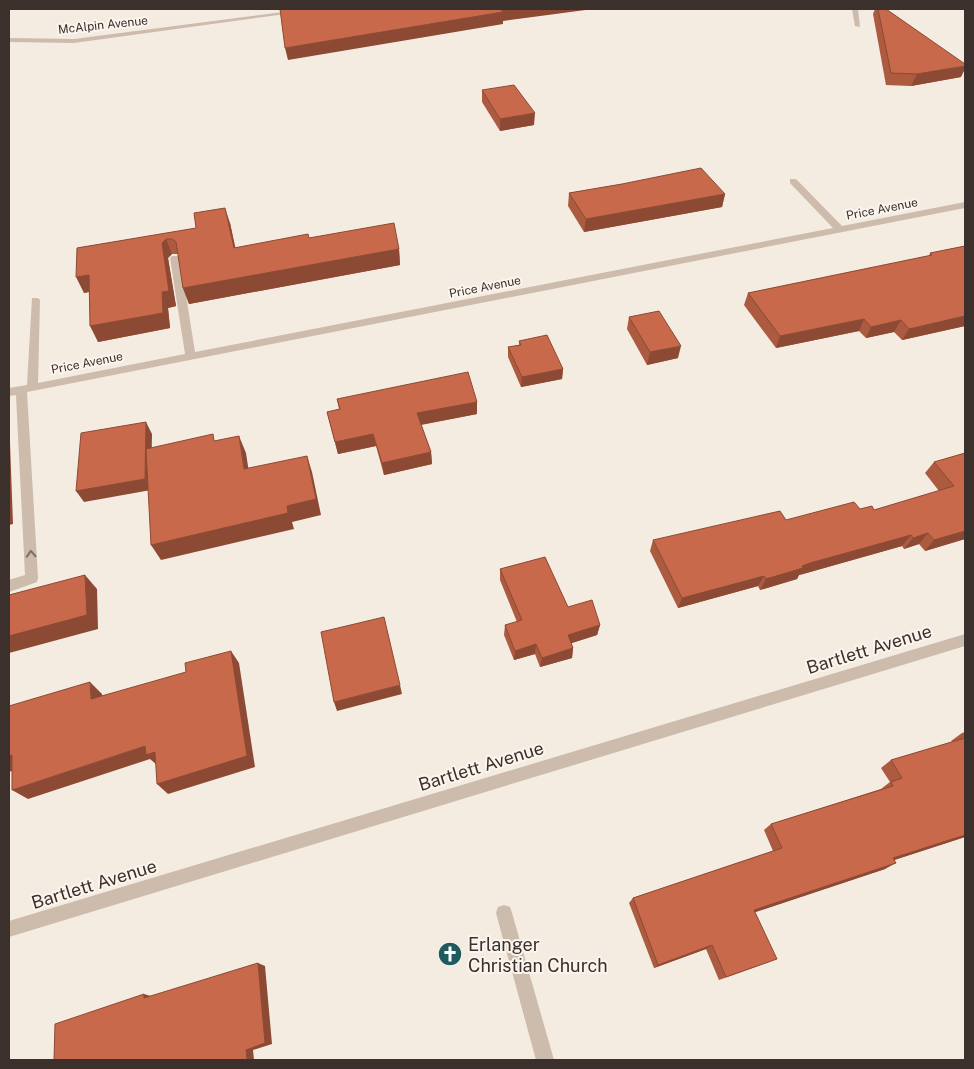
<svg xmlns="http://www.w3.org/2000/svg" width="974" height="1069" viewBox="0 0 974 1069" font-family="'Public Sans',sans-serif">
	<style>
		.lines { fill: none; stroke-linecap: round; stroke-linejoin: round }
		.minor { fill: #cdbbac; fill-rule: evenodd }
		.wall { fill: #ac5a40 }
		.shaded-wall { fill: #8c4a34 }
		.building { fill: #c8694b; stroke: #8c4a34 }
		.oneway { stroke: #7d6f65 }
		.labels { text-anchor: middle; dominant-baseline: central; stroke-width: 4; stroke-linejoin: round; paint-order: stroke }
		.far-street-label { font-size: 12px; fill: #3b302b; stroke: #fbf5ee }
		.near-street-label { font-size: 18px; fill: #3b302b; stroke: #fbf5ee }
		.near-poi-label { font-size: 18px; fill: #3b302b; stroke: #fbf5ee; text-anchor: start }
	</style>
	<rect width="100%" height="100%" fill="#f4ebe1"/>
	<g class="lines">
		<g class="minor">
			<path d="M306,9H322L74,43L9,42V38L74,39Z"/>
			<path d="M852,9H858L860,27L855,26Z"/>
			<path d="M790,179H796L842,226L965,202V208L27,392L38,578L37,582L9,592V580L25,575L16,395L9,396V388L27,385L32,298H38L40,300L38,383L185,354L170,258L172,256H178L180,258L195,352L833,228L790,183Z"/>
			<path d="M965,634V646L9,937V921Z"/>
			<path d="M504,905L510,907L512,913L554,1060H536L496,913L498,907Z"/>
		</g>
	</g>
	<g class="wall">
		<path d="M875,9H886L961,77L911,86L886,85L873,14Z"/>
		<path d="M482,90L534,125L500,131L482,102Z"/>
		<path d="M622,184L725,194L722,207L584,232L568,206L569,193Z"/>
		<path d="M230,223L235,248L309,238L399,249L400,265L189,304L183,288L178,254H172L168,258L176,306L168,308L170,328L98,342L89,292L84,293L77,248Z"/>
		<path d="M965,246V326L902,340L894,332L866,338L859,331L776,348L744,305L748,293L929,256L930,253Z"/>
		<path d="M629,317L678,358L647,365L627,329Z"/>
		<path d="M519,341L563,369L562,379L521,387L508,357V347L519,345Z"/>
		<path d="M337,399L477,402V414L421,425L431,452L432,464L384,475L376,446L338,454L327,412L339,409Z"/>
		<path d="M965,453V539L925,551L919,544L904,549L902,546L803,574L799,575L797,579L760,590L758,586L678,608L650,551L653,540L786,520L860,509L874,510L939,491L925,473L934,462Z"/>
		<path d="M500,569L568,607L600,625L597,635L571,643L573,648L572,658L540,667L535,654L514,660L504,635L505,625L517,622L500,580Z"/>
		<path d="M965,732V837L894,860L885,869L755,912L769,962L719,980L706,949L654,968L629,903L633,898L773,851L764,830L771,824L881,789L890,782L881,768L891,760L952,742L951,741L962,733Z"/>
	</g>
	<g class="shaded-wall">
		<path d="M507,9H593L503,21V24L288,60L285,48Z"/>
		<path d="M965,66V69L961,77L911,86L917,74Z"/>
		<path d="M535,113L534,125L500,131V119Z"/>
		<path d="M725,194L722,207L584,232L586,219Z"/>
		<path d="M225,208L230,223L239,264L234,248Z"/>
		<path d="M166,239L172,254L168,258L176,306L168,308L170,328L98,342L90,326L162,292V243Z"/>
		<path d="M399,249L400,265L189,304L183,288Z"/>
		<path d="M89,275L97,290L84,293L76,277Z"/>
		<path d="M965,316V326L902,340L909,329Z"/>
		<path d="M864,319L859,331L776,348L780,336Z"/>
		<path d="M901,320L894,332L866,338L871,327Z"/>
		<path d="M681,346L678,358L647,365L650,352Z"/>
		<path d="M563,369L562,379L521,387L522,377Z"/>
		<path d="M477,402V414L419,425L417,413Z"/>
		<path d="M146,422L152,434L151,490L84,502L76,491Z"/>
		<path d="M373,434L376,446L338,454L335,442Z"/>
		<path d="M239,436L246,453L251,486L244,469Z"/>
		<path d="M9,441L10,443L13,524L9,525Z"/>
		<path d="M431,452L432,464L384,475L382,463Z"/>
		<path d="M307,456L312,472L321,515L292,522L294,529L161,560L151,545L287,506Z"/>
		<path d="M965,531V539L925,551L934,540Z"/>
		<path d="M928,533L919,544L904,549L913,538Z"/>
		<path d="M911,535L902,546L803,574L799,575L797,579L760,590L766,579L810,563Z"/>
		<path d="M85,575L97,589L98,629L9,653V636Z"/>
		<path d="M764,576L758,586L678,608L682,598Z"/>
		<path d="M600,625L597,635L566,645L568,635Z"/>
		<path d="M536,644L535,654L514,660L515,651Z"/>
		<path d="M573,648L572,658L540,667L542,658Z"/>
		<path d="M231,651L239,663L255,767L168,794L157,784Z"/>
		<path d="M90,682L102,694L104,711L91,699Z"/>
		<path d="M400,685L402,694L337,711L334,702Z"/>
		<path d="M145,746L155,752L157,765L150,759L28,799L12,790Z"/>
		<path d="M12,755L27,766L9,772V756Z"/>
		<path d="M965,835V837L882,864L893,858Z"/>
		<path d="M896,863L885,869L747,915L754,910Z"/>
		<path d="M712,945L706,949L654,968L658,965Z"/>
		<path d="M258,963L265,966L272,1044L253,1050L254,1060H247L246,1050Z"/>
		<path d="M144,994L154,997L144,998Z"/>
	</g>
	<g class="building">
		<path d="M280,9H507L501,10L503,12L285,48Z"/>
		<path d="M878,9H886L965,64V66L917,74L891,73Z"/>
		<path d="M514,85L535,113L500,119L482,90Z"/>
		<path d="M701,168L725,194L586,219L569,193L622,184Z"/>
		<path d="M225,208L234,248L308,234L309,238L394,223L399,249L183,288L176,242L172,239H166L162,243L169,291L162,292L163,313L90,326L89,275L76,277L77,248L196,228L194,213Z"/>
		<path d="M965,246V316L909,329L901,320L871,327L864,319L780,336L748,293L932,255L930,253Z"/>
		<path d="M659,311L681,346L650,352L629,317Z"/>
		<path d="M547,335L563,369L522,377L508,347L521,345L519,341Z"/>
		<path d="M468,372L477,402L417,413L431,452L382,463L373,434L335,442L327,412L340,409L337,399Z"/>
		<path d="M146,422L145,479L76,491L81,433Z"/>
		<path d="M213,434L214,441L239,436L244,469L307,456L316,499L287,506L288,513L151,545L146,449Z"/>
		<path d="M965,453V531L934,540L928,533L913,538L911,535L810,563L802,566L803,568L766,579L764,576L682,598L653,540L780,511L786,520L854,502L860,509L872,506L874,510L954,486L934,462Z"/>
		<path d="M545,557L568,607L592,600L600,625L568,635L573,648L542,658L536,644L515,651L505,625L522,620L500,569Z"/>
		<path d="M85,575L87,615L9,636V595Z"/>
		<path d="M384,617L400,685L334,702L321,632Z"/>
		<path d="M231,651L247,756L157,784L155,752L146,755L145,746L12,790V755L9,756V706L90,682L91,699L186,672L185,663Z"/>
		<path d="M965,738V835L893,858L896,863L754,910L777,959L726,977L712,945L658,965L633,898L782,848L771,824L893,786L891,782L902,778L891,760Z"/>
		<path d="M258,963L265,1043L246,1050L247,1060H54L55,1024L144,994V998Z"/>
	</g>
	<defs><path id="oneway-chevron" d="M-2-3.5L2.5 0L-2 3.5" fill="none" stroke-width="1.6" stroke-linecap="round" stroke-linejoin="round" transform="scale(1.25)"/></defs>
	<use class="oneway" href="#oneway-chevron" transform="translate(31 554) rotate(-93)"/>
	<defs>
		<g id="church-disc" transform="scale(1.25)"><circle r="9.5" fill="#1f5a5e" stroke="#fbf5ee"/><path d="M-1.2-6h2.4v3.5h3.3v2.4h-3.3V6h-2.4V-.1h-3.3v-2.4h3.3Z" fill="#fff"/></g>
	</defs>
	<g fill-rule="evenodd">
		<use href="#church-disc" x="450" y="954"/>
	</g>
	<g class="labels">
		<g class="far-street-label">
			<text transform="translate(103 25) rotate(-6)">McAlpin Avenue</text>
			<text transform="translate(882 209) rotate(-11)">Price Avenue</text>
			<text transform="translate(485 287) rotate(-11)">Price Avenue</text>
			<text transform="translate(87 363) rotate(-11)">Price Avenue</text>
		</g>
		<g class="near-street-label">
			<text transform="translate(869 649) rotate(-17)">Bartlett Avenue</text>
			<text transform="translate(481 766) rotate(-17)">Bartlett Avenue</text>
			<text transform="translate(94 884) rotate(-17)">Bartlett Avenue</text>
		</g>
		<g class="near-poi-label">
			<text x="468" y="944">Erlanger<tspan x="468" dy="21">Christian Church</tspan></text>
		</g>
	</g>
	<rect width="974" height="1069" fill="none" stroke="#3b302b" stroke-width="20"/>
</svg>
